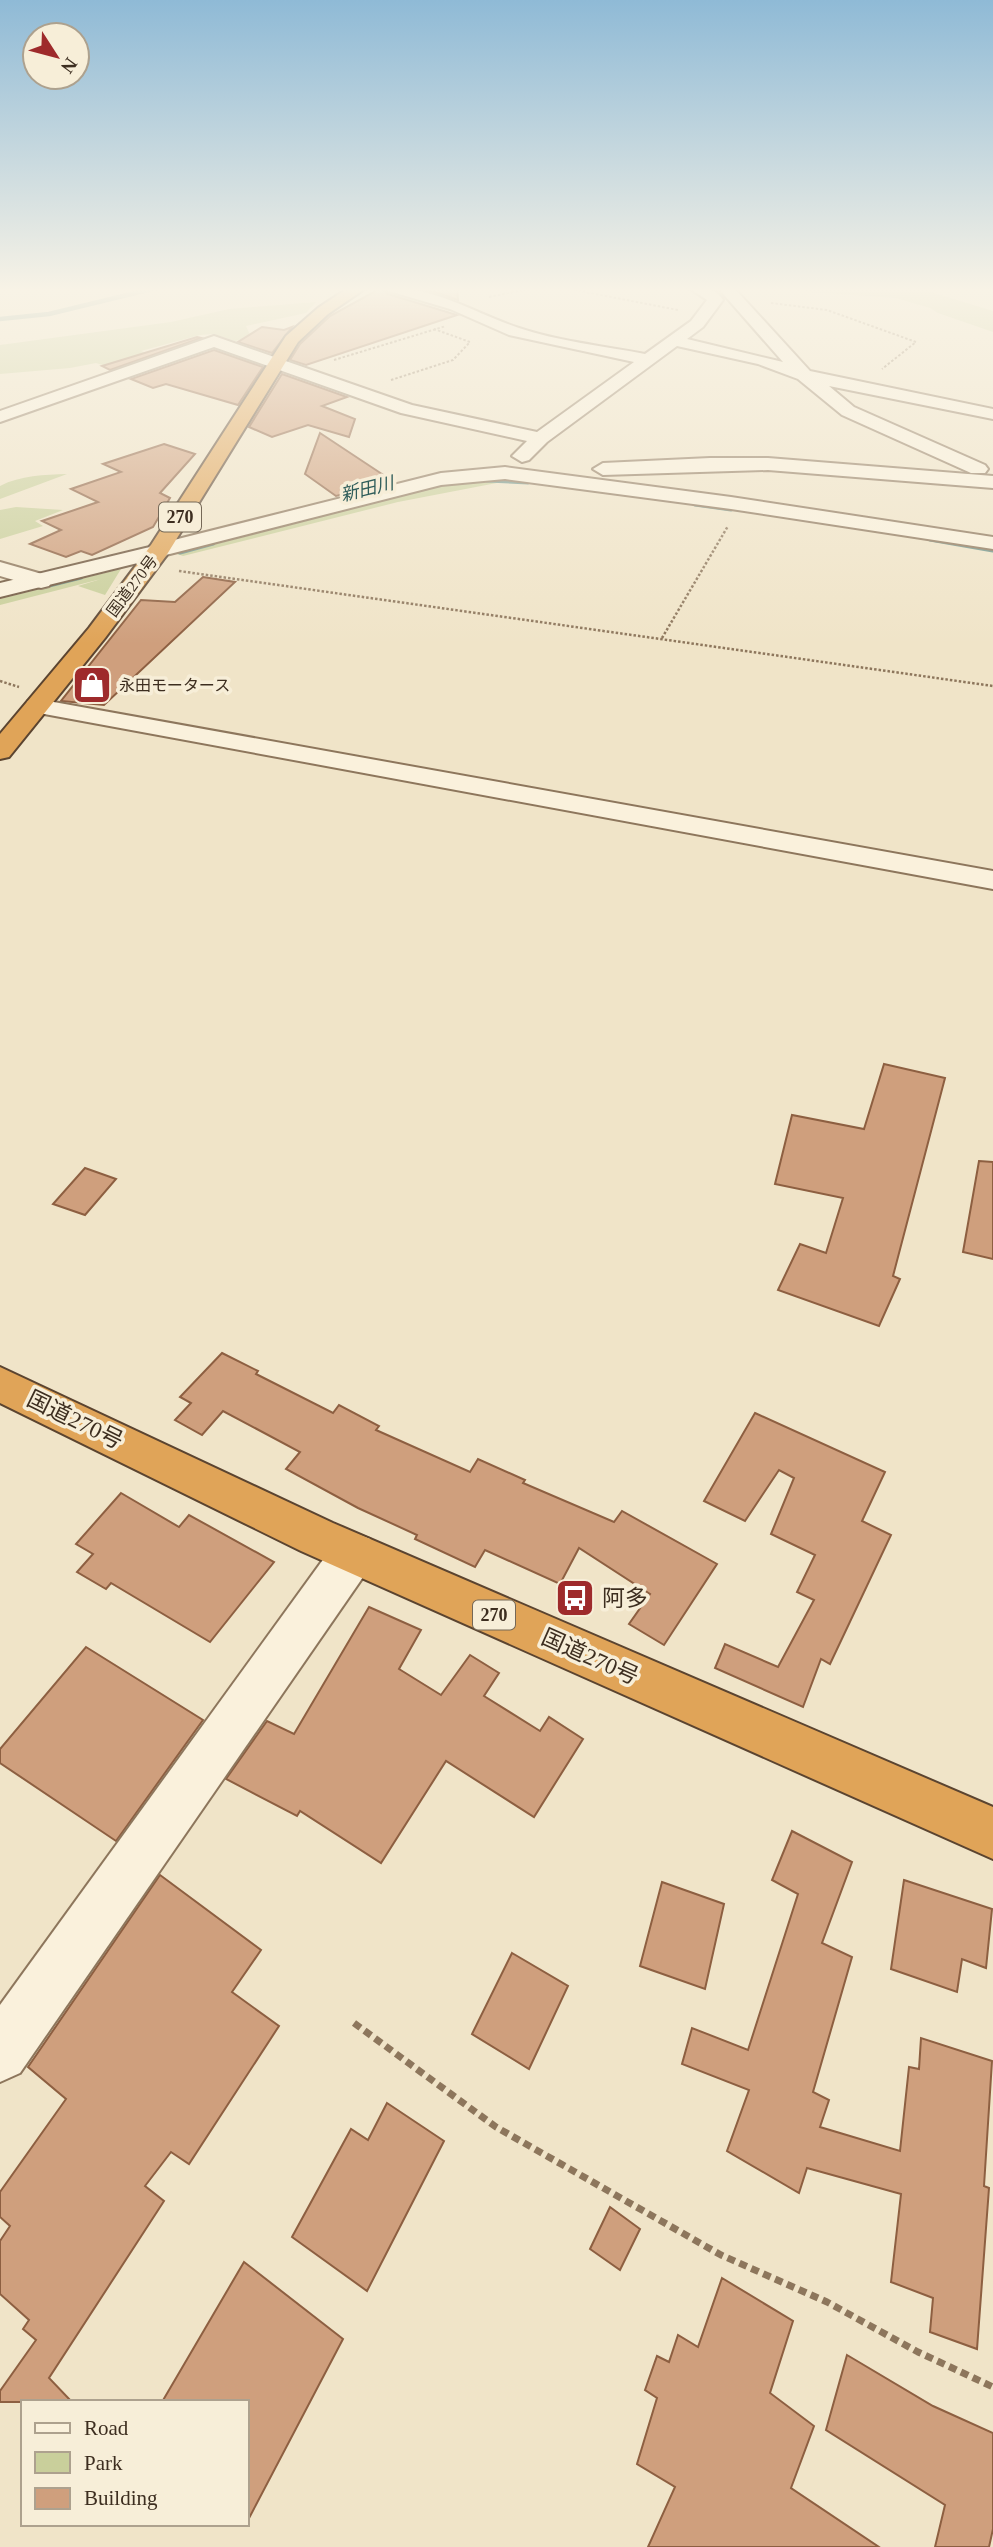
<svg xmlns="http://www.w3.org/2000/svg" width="993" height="2547" viewBox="0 0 993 2547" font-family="'Times New Roman','Noto Sans JP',serif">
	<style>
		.green { fill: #c9cf9b }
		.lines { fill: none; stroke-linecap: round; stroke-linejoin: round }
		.stream-far1 { stroke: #6f938a; stroke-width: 4.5 }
		.stream { stroke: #6f938a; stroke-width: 5 }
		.building { fill: #cf9f7d; stroke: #8d5f41; stroke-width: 2 }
		.street-casing { stroke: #8d765c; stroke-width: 4 }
		.secondary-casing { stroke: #6f573f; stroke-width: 4 }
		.highway-casing { stroke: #5b4430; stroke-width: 4 }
		.path-far2 { stroke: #8d765c; stroke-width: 2; stroke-dasharray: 2.5 2; stroke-linecap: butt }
		.path-far1 { stroke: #8d765c; stroke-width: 2.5; stroke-dasharray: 2.5 2; stroke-linecap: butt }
		.path { stroke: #8d765c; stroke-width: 7; stroke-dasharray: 8 5; stroke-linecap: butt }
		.street { fill: #faf1dc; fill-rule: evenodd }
		.secondary { fill: #faf1dc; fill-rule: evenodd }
		.highway { fill: #e0a458; fill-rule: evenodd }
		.labels { text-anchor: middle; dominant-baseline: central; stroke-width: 7; stroke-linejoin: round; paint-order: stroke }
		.far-street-label { font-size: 16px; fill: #3d2e20; stroke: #f7eed8 }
		.far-poi-label { font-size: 16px; fill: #3d2e20; stroke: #f7eed8; text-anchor: start }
		.far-water-label { font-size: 18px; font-style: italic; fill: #2f5d5a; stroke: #f7eed8 }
		.shield { fill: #f7eed8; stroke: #756857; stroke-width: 2 }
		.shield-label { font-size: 18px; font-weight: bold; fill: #3d2e20 }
		.near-street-label { font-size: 23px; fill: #3d2e20; stroke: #f7eed8 }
		.near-poi-label { font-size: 23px; fill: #3d2e20; stroke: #f7eed8; text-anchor: start }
	</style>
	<rect width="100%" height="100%" fill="#f0e4c8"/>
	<g class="green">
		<path d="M801,288H918L993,311V332L938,313L930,308L896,298L810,292Z"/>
		<path d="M316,302L306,313L246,326L251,337L235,341L214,334L200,335L141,351L158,357L121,371L96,363L70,368L0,374V345L171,322L229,309Z"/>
		<path d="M67,474L0,499V486C21,475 44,475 67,474Z"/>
		<path d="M474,481H507L398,502L183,556L177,554L449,484Z"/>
		<path d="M16,507L63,510L35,521L43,526L0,539V510Z"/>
		<path d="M121,569L105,595L78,586L101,579L0,605V599Z"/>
	</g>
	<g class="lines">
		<path class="stream-far1" d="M0,319L49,314L156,288"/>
		<g class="stream">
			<path d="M487,480L528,482"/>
			<path d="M695,504L731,509"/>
			<path d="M930,539L993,550"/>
			<path d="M180,552L213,543"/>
			<path d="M45,586L81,577"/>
		</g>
	</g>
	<g class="building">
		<path d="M381,288L388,294L457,315L306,365L290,360L300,344L330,316Z"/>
		<path d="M416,288H457L458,300L438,293Z"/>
		<path d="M262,327L284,330L292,327L272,353L238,342Z"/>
		<path d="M197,337L201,338L110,370L102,366Z"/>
		<path d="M214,350L263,367L238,405L166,384L153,388L131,379Z"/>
		<path d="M282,374L347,397L322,406L355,419L349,437L308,425L272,437L249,427Z"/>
		<path d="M320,433L394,482L336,496L305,474Z"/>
		<path d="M164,444L195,454L160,493L170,498L153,527L92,555L81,551L66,557L30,544L61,530L42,521L98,502L71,489L121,472L103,464Z"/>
		<path d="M203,577L235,582L104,705L61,701L141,600L175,602Z"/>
		<path d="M884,1064L945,1078L893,1276L900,1279L879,1326L778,1290L800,1244L826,1253L843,1198L775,1184L792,1115L864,1129Z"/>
		<path d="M979,1161L993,1162V1259L963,1252Z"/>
		<path d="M85,1168L116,1179L85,1215L53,1204Z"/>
		<path d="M222,1353L258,1371L256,1374L333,1413L339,1405L379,1426L376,1430L470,1472L478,1459L525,1480L523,1483L614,1522L622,1511L717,1564L664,1645L629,1624L650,1594L579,1548L560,1584L485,1550L475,1567L415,1539L417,1535L358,1508L286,1469L300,1452L223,1411L202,1435L175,1420L191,1403L180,1397Z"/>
		<path d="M755,1413L885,1472L862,1521L891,1535L830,1664L821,1659L803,1707L715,1668L725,1644L778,1667L814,1600L797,1592L815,1555L771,1534L794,1478L779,1470L745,1521L704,1501Z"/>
		<path d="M121,1493L179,1527L189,1515L274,1562L210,1642L111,1583L106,1589L77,1572L93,1554L76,1544Z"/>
		<path d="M369,1607L421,1630L399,1669L441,1695L470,1655L499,1673L484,1696L540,1731L549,1717L583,1739L534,1817L446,1761L381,1863L300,1811L297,1816L226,1779L267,1721L294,1734Z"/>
		<path d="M86,1647L203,1720L116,1841L0,1763V1749Z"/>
		<path d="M792,1831L852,1862L822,1943L852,1957L813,2092L829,2100L820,2127L900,2151L909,2067L919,2069L921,2038L992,2061L984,2186L989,2188L977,2349L930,2332L933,2298L891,2282L901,2194L807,2168L799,2193L727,2151L749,2090L682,2064L692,2028L748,2050L798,1894L772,1880Z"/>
		<path d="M160,1875L261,1950L232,1992L279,2026L189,2164L171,2152L145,2186L164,2201L49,2378L72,2402H0V2391L36,2340L23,2329L29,2320L0,2294V2241L10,2226L0,2217V2192L66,2099L28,2067Z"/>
		<path d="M904,1880L992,1909L986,1968L962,1959L957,1992L891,1969Z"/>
		<path d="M662,1882L724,1904L705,1989L640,1966Z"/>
		<path d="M512,1953L568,1986L529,2069L472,2034Z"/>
		<path d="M387,2103L444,2141L367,2291L292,2237L351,2129L368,2140Z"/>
		<path d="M610,2207L640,2229L620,2270L590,2249Z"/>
		<path d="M244,2262L343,2339L247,2522V2402H162Z"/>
		<path d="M722,2278L793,2321L770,2393L814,2426L791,2488L879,2547H648L675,2487L637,2464L657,2398L645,2390L657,2356L669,2362L678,2335L698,2347Z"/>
		<path d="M847,2355L933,2406L993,2433V2529L989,2547H935L945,2505L826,2430Z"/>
	</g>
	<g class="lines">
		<g class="street-casing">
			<g id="street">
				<path d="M386,288C435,286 474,313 519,328C557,341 604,346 645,354L691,321L707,300L689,288C703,288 714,286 723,300L703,327L687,339L783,362L718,288H734L810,371L993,409V419L829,386L854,407L985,465L988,469L985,473H971L842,415L798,379L758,364L677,346L547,442L529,460L522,462L512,456L527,441L401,413L214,347L0,422V411L214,336L412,405L537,432L634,362L509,335L450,309L389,291Z"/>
				<path d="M710,458H768L993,476V488L768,470L603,475L593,469L603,463Z"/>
				<path d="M505,467L731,497L993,537V549L731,509L505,479L441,485L158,557L150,556L147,551L150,546L441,473Z"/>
				<path d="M0,562L49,576L52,581L49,586L41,588L0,576Z"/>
				<path d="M37,699L993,871V889L28,711L25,706L28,701Z"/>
				<path d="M354,1533L370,1539L377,1553L370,1567L20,2073L0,2082V2005L338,1539Z"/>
			</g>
		</g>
		<g class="secondary-casing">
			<path id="secondary" d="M158,545L166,546L169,551L166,556L0,597V583Z"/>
		</g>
		<g class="highway-casing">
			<g id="highway">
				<path d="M348,288H366L328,314L298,342L166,556L105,638L9,757L0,759V734L89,628L149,548L286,336L318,308Z"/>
				<path d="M0,1367L333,1523L993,1807V1859L301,1551L0,1403Z"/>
			</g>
		</g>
		<g class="path-far2">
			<path d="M565,288L678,310"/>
			<path d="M489,297L533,288"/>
			<path d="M771,303L827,310L916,342L882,369"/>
			<path d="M334,360L446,326"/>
			<path d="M391,380L453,360L470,342L434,329"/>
		</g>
		<g class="path-far1">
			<path d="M179,571L993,686"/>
			<path d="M662,638L728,526"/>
			<path d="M0,681L19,687"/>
		</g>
		<path class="path" d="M354,2023L496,2127L721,2255L827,2302L918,2352L993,2387"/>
		<use href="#street" class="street"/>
		<use href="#secondary" class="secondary"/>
		<use href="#highway" class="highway"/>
	</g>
	<linearGradient id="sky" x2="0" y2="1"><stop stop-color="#8fbad6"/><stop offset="0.45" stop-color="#f8f3e6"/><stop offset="1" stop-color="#f8f3e6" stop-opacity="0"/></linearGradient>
	<rect width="993" height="644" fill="url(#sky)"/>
	<defs>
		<g id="shop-square" transform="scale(2.0125)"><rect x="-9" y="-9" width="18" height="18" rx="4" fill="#9e2a2b" stroke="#f7eed8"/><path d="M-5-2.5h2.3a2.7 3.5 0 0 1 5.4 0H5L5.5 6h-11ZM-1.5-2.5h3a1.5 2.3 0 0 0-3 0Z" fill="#fff"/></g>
		<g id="bus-square" transform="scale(2.0125)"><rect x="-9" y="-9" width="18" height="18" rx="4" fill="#9e2a2b" stroke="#f7eed8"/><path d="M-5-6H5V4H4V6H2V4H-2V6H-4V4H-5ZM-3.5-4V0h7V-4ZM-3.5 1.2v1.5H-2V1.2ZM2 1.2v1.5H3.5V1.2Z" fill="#fff"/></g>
	</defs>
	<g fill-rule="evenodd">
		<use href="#shop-square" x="92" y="685"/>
		<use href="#bus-square" x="575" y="1598"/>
	</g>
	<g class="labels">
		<g class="far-street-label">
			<text transform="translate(132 586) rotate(-53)">国道270号</text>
		</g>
		<g class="far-poi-label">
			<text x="119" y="685">永田モータース</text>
		</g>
		<g class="far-water-label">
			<text transform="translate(367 489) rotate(-14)">新田川</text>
		</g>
		<g class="shield">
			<rect x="159" y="502.5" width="42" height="29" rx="5"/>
			<rect x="473" y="1600.5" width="42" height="29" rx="5"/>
		</g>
		<g class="shield-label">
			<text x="180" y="517">270</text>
			<text x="494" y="1615">270</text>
		</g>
		<g class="near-street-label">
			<text transform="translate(75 1420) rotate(26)">国道270号</text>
			<text transform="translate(590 1657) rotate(24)">国道270号</text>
		</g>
		<g class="near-poi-label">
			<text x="602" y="1598">阿多</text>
		</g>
	</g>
	<rect x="21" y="2400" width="228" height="126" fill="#f7eed8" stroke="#ada18e" stroke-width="2"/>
	<rect x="35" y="2423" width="35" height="10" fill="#faf1dc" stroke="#ada18e" stroke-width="2"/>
	<text x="84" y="2435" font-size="21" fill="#3d2e20">Road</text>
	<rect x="35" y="2452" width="35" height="21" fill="#c9cf9b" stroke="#ada18e" stroke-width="2"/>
	<text x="84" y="2470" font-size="21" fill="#3d2e20">Park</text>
	<rect x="35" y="2488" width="35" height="21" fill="#cf9f7d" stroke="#ada18e" stroke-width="2"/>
	<text x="84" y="2505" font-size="21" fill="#3d2e20">Building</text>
	<g transform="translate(56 56) rotate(126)"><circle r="33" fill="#f7eed8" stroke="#ada18e" stroke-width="2"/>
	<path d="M0-5L12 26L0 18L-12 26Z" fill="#9e2a2b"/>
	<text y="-10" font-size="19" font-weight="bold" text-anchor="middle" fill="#3d2e20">N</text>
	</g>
</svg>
